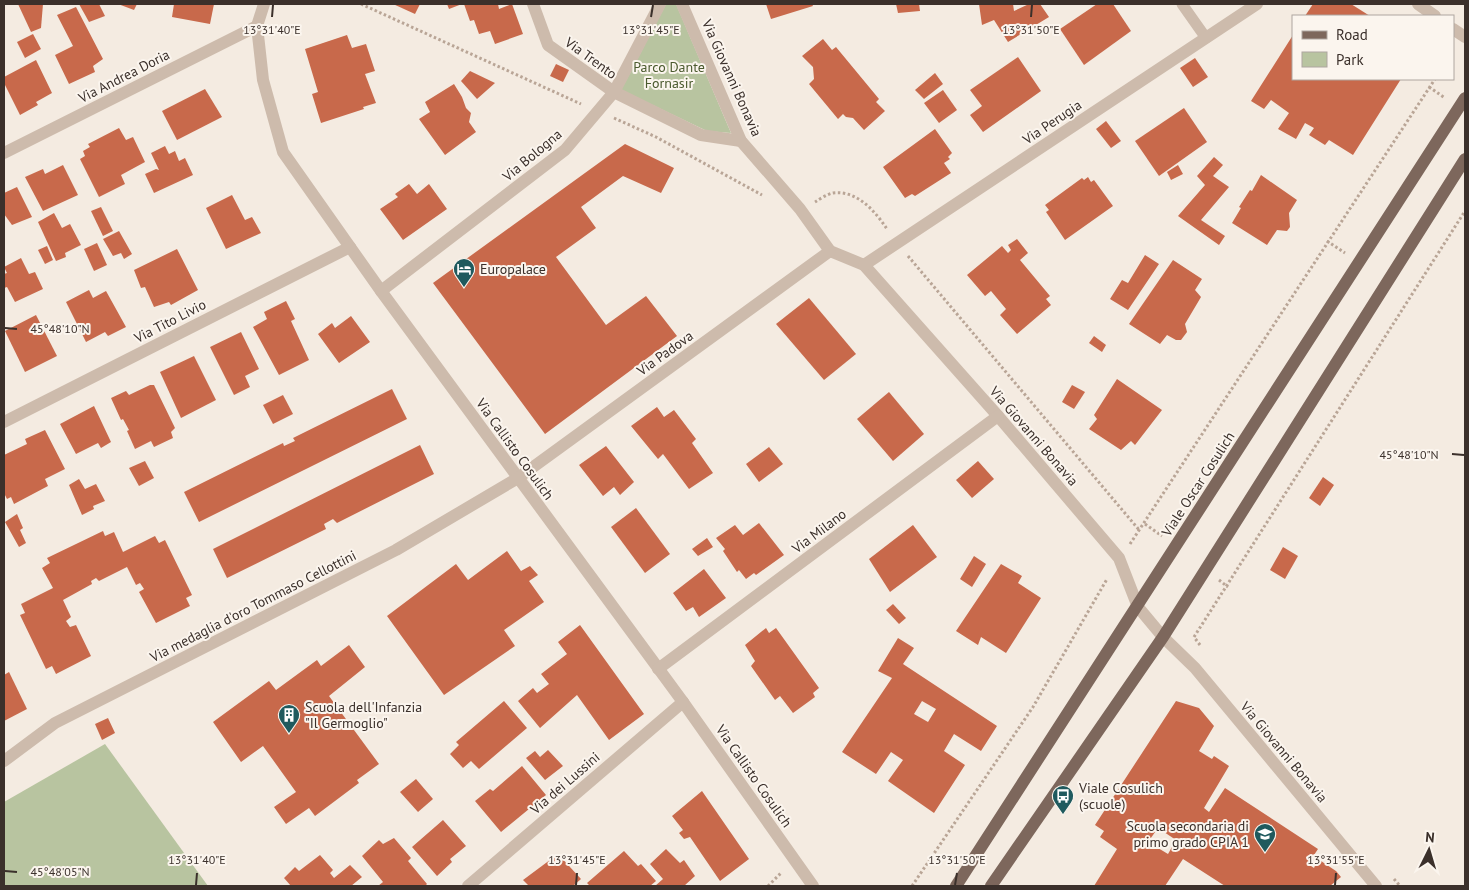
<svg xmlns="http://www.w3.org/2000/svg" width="1469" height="890" viewBox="0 0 1469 890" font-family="'PT Sans',sans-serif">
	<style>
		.green { fill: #b8c4a0 }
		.building { fill: #c8694b; fill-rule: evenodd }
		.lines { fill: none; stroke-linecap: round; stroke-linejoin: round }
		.path { stroke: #b9a596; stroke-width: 3; stroke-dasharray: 2.5 2.5; stroke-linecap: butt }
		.service { stroke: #cdbbac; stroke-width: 11 }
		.minor { stroke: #cdbbac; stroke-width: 12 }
		.primary { stroke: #7d675c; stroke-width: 12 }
		.ticks { fill: none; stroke: #3b302b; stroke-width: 2 }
		.labels { text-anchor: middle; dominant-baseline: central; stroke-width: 4; stroke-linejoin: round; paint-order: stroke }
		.street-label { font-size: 14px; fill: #3b302b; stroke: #fbf5ee }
		.park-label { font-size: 14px; fill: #4a5a2e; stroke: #fbf5ee }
		.poi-label { font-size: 14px; fill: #3b302b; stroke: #fbf5ee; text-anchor: start }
		.ticks-label { font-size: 12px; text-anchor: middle; fill: #3b302b; stroke: #fbf5ee; stroke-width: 4; stroke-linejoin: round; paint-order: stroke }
	</style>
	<rect width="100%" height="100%" fill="#f4ebe1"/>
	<g class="green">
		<path d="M666,4H676L731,133L707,131L621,90Z"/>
		<path d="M105,744L208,886H4V802Z"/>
	</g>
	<g class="building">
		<path d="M18,4H43L41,28L31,32Z"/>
		<path d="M79,4H99L105,16L89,22Z"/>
		<path d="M118,4H137L134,10Z"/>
		<path d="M174,4H214L210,24L172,17Z"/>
		<path d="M393,4H420L415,14Z"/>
		<path d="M447,4H462L449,9Z"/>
		<path d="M464,4H498L499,9L512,4L523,34L495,44L490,31L479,34L474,20L470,21Z"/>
		<path d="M766,4H812L813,6L771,19Z"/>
		<path d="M896,4H919L920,11L898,13Z"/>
		<path d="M979,4H1013L1014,11L1029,4H1040L1049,17L1008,42L994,20L982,25Z"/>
		<path d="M1097,4H1113L1131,31L1084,65L1060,29Z"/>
		<path d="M1313,4H1351L1370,16H1305Z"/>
		<path d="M76,7L103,59L93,66L95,72L69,84L55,55L73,46L57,15Z"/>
		<path d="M33,34L41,49L25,58L17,42Z"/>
		<path d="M347,35L352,48L366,44L375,71L365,74L376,103L363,107L364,109L321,123L312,94L318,92L305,49Z"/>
		<path d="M1293,35V79H1401L1353,155L1329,140L1325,145L1309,135L1314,128L1305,123L1296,139L1278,129L1289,113L1271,100L1264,109L1251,101Z"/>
		<path d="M823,39L832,50L836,47L879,99L876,102L885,111L864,130L853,118L846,117L843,114L838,119L809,84L814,79L813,67L802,56Z"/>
		<path d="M1018,57L1041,91L983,132L970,115L982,106L970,90Z"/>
		<path d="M1195,58L1208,77L1193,87L1180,68Z"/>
		<path d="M36,60L52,93L36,102L38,105L20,115L4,83V77Z"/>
		<path d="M556,64L569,70L563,82L550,76Z"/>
		<path d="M470,71L495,83L477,99L461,81Z"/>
		<path d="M935,73L943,84L924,99L915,90Z"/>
		<path d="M454,84L462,97L466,108L471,113L469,122L476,132L445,155L419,119L430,112L425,102Z"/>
		<path d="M205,89L222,117L177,140L162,111Z"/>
		<path d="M943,90L957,110L939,123L924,103Z"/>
		<path d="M1184,108L1207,142L1159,176L1135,141Z"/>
		<path d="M1106,121L1121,141L1111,148L1096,129Z"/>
		<path d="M119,128L126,140L133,137L145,162L121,175L125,184L99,197L80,159L85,156L83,151L90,147L88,144Z"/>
		<path d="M935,129L952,153L948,157L950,159L944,163L951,173L915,196L912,194L905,198L883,167Z"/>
		<path d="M625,144L674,168L661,193L623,176L581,207L596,228L556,257L606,325L646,296L677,336L545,434L433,283Z"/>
		<path d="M165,146L169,154L175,151L179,161L185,158L193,175L154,193L145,174L156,169L159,170L151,153Z"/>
		<path d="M1214,157L1223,165L1213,176L1229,187L1201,220L1225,236L1219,245L1178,216L1205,185L1197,176Z"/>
		<path d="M63,165L78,195L43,211L25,177L43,169L45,174Z"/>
		<path d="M1178,165L1183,174L1171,180L1167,172Z"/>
		<path d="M1261,175L1297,200L1289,213L1290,227L1287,231L1277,230L1267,245L1232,223L1241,208L1239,207L1250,190L1252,191Z"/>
		<path d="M1088,177L1091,182L1094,180L1113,206L1065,240L1046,212L1049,210L1045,205L1082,178L1084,180Z"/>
		<path d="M409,184L417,194L429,184L447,209L403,240L380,209L398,197L395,194Z"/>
		<path d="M17,187L32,217L12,225L4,214V193Z"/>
		<path d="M232,195L245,220L252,217L261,233L226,249L206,208Z"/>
		<path d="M101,207L113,231L103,236L91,211Z"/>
		<path d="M54,213L62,228L70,224L81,245L65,253L66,257L56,261L38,222Z"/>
		<path d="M119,231L132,254L124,259L121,253L113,256L103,239Z"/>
		<path d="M1017,239L1028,253L1020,260L1050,296L1046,299L1051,305L1017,334L1000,315L1006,309L991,291L985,296L967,275L1002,246L1008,253L1011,250L1008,245Z"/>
		<path d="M97,243L107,265L94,271L84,249Z"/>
		<path d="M47,246L53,260L45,264L38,250Z"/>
		<path d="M177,249L198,290L171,305L169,302L154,307L145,287L141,288L134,270Z"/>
		<path d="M1145,255L1159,264L1128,310L1110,299L1122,280L1128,283Z"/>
		<path d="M21,258L29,274L35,272L43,289L15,302L7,287L4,288V274L7,273L4,267Z"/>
		<path d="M1173,260L1202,279L1195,290L1201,297L1185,324L1187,332L1181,340H1176L1167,335L1160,344L1129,324Z"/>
		<path d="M89,290L93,298L106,291L126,327L108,336L105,332L86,342L66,302Z"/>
		<path d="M809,298L856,354L824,380L776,324Z"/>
		<path d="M286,301L295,319L291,321L309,360L279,375L253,327L267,319L264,312Z"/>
		<path d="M36,315L57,356L25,372L5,331Z"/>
		<path d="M351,316L370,342L339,363L318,334L332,323L335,328Z"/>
		<path d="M241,332L259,369L245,376L250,387L234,395L210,347Z"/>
		<path d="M1094,336L1106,345L1102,352L1089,343Z"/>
		<path d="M194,356L216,400L181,418L160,372Z"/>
		<path d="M1117,379L1162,410L1135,445L1131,441L1121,450L1089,429L1097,419L1094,415Z"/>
		<path d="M150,385H154L175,428L171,432L173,438L154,447L151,441L135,449L127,431L129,430L123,419L121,420L111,398L126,391L129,395Z"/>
		<path d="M1072,385L1085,392L1074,409L1062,402Z"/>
		<path d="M392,389L407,419L199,522L184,492L283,443L284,446L295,441L293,438Z"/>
		<path d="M889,392L924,434L893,461L857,419Z"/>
		<path d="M283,395L293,414L273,424L263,405Z"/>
		<path d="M94,406L111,442L101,448L98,443L76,454L60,424Z"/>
		<path d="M657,407L664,417L674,410L696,439L692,443L713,473L689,489L663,454L658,459L631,426Z"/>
		<path d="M45,430L65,469L45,479L48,486L14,504L11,497L7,499L4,493V455L27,444L25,439Z"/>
		<path d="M420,445L434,474L337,523L333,519L324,524L326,529L227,578L213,549Z"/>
		<path d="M606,446L634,482L620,495L614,487L603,496L579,465Z"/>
		<path d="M769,447L783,464L759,482L746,464Z"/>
		<path d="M145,461L154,478L139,486L129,468Z"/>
		<path d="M978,461L994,479L972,498L956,480Z"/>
		<path d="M1323,477L1334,485L1320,506L1309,498Z"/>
		<path d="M79,479L85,489L96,484L105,501L93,506L94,509L82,515L69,485Z"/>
		<path d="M636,508L670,554L645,573L611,527Z"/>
		<path d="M17,514L23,528L20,530L26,543L19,547L5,522Z"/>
		<path d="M759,523L784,555L756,575L754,573L746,579L739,570L737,572L723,551L725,549L716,538L735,525L743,535Z"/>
		<path d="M913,525L937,557L890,592L869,559Z"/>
		<path d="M103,531L105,536L114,532L123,552L155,536L159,543L165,540L192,595L186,598L190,606L156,623L139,592L144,589L140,583L136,585L127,567L99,581L96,578L91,581L92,584L63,600L71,617L66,621L70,627L76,625L91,656L56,674L52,666L46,669L20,615L25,613L21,604L53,588L42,568L50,563L47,558Z"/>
		<path d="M707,538L713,547L698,556L692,549Z"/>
		<path d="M1283,547L1298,556L1285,579L1270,570Z"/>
		<path d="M507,551L521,571L530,566L538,575L529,581L544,602L504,630L515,646L444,695L387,616L456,564L468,580Z"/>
		<path d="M974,556L986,564L972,587L960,579Z"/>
		<path d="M1001,564L1022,576L1018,583L1041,598L1006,653L981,637L978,645L956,631Z"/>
		<path d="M704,569L726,598L699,617L693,607L686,611L673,593Z"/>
		<path d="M893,604L906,618L899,624L886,610Z"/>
		<path d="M580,625L644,714L609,740L577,695L540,728L518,701L533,688L537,693L549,684L541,674L567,654L558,642Z"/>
		<path d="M766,628L769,633L776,628L819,688L813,693L815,697L793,713L780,696L775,700L751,666L755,661L745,645Z"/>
		<path d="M898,638L914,648L903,664L997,726L981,751L954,734L944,751L965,765L934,813L888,781L903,760L891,752L876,774L842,752L892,678L878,671ZM922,701L936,709L928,722L914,714Z"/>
		<path d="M349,645L365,667L329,696L379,764L357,780L359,783L315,816L309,808L286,824L274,807L296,792L263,746L241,762L213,722L269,681L276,690L317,660L321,666Z"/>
		<path d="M9,672L27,709L4,721V675Z"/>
		<path d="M504,701L527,728L479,769L471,761L463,768L450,754L459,745L456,742Z"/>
		<path d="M1176,701L1199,708L1214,726L1199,751L1212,759L1214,756L1229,766L1204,808L1209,812L1225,788L1318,849L1308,864L1314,868L1318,859L1336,871L1341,877L1330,886H1225L1183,859L1165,886H1094L1117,849L1100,837L1104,831L1095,825ZM1158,828L1176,840L1168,854L1148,842Z"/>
		<path d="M108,718L115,733L102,740L95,724Z"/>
		<path d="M548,750L563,766L545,780L526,758L535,751L540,757Z"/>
		<path d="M522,766L546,795L501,832L475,801L490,789L493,791Z"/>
		<path d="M416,779L433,799L418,812L400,792Z"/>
		<path d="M702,791L749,859L720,881L690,837L684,839L679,833L683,830L672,816Z"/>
		<path d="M443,820L466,846L450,859L452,862L437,876L412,847Z"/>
		<path d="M394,838L411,858L408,861L427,884L425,886H378L383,882L362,856L379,840L383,844Z"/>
		<path d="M666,849L680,863L684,860L695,876L684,886H655L663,879L650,864Z"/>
		<path d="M624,851L638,866L641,864L656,881L650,886H590L587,883Z"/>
		<path d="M558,854L581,879L573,886H529L523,880Z"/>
		<path d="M320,855L333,870L330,873L334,878L350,865L362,877L351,886H291L284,878L295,867L299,871Z"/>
	</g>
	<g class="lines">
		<g class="path">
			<path d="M361,4L581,104"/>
			<path d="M1429,87L1445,98"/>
			<path d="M614,118L656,137L762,195"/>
			<path d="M815,202C820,199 827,194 833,193C857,190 875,211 887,229"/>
			<path d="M1327,241L1345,253"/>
			<path d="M908,256L1140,531"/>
			<path d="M1145,524L1162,536"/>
			<path d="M1130,544L1435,79"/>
			<path d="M1219,580L1228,587"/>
			<path d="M1200,645L1194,637L1465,211"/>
			<path d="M1394,879L1400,886"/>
			<path d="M768,886L782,872"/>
			<path d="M912,886L1033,707L1107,579"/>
		</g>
		<path class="service" d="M1182,4L1206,38"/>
		<g class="minor">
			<path d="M264,4L257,26L263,80L283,152L381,291L683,702L813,886"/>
			<path d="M533,4L548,45L614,92L701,135L741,141"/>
			<path d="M682,4L741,141L800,209L830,251L864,265L998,416L1119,558L1138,607L1163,637L1195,668L1376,886"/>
			<path d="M1418,4L1435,16"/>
			<path d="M1453,29L1465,37"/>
			<path d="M4,153L257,26"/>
			<path d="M864,265L1257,4"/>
			<path d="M381,291L565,150L614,92L660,4"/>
			<path d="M4,422L350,247"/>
			<path d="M658,669L998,416"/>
			<path d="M4,761L55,723L396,550L518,478L830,251"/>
			<path d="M468,886L683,702"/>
		</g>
		<g class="primary">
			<path d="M956,886L1465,98"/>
			<path d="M991,886L1163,637L1465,159"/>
		</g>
	</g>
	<path class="ticks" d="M272,17L273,5M651,17L653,5M1031,17L1032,5M5,328L17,329M1452,454L1464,455M5,871L17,872M196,885L197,873M576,885L577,873M955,885L957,873M1335,885L1336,873"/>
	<defs>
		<g id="hotel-pin" transform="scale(1.125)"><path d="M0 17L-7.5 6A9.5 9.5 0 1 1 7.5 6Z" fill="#1f5a5e" stroke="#fbf5ee"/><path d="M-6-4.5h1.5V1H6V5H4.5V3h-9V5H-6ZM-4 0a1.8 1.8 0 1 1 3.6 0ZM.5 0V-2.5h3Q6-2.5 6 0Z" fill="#fff"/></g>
		<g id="building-pin" transform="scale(1.125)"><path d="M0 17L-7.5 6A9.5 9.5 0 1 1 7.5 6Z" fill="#1f5a5e" stroke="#fbf5ee"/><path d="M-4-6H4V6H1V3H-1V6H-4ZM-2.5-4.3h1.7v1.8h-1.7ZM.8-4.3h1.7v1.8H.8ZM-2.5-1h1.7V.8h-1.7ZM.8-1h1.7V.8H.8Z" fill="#fff"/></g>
		<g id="bus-pin" transform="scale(1.125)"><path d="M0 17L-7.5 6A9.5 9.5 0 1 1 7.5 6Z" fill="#1f5a5e" stroke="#fbf5ee"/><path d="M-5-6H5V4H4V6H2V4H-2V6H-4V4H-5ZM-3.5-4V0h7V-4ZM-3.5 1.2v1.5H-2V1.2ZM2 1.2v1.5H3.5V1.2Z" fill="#fff"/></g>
		<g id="school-pin" transform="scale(1.125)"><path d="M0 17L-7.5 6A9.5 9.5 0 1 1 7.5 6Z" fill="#1f5a5e" stroke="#fbf5ee"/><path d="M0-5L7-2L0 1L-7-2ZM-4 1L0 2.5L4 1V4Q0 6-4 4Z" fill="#fff"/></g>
	</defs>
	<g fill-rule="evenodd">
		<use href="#hotel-pin" x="464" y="269"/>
		<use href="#building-pin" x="289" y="715"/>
		<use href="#bus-pin" x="1063" y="796"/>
		<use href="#school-pin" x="1265" y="834"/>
	</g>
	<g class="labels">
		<g class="street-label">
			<text transform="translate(591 58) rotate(36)">Via Trento</text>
			<text transform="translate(124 76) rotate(-27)">Via Andrea Doria</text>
			<text transform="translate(732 78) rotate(66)">Via Giovanni Bonavia</text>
			<text transform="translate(1052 122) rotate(-34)">Via Perugia</text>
			<text transform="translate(532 155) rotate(-40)">Via Bologna</text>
			<text transform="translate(170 321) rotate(-27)">Via Tito Livio</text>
			<text transform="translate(665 353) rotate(-36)">Via Padova</text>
			<text transform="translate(1034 436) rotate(49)">Via Giovanni Bonavia</text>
			<text transform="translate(515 449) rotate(54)">Via Callisto Cosulich</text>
			<text transform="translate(1198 484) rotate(-57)">Viale Oscar Cosulich</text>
			<text transform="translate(819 531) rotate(-37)">Via Milano</text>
			<text transform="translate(253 606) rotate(-27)">Via medaglia d'oro Tommaso Cellottini</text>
			<text transform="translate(1284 752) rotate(50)">Via Giovanni Bonavia</text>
			<text transform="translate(754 776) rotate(55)">Via Callisto Cosulich</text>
			<text transform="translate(565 783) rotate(-41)">Via dei Lussini</text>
		</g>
		<g class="park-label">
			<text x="669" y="67">Parco Dante<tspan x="669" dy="16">Fornasir</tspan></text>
		</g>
		<g class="poi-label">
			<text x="480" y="269">Europalace</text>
			<text x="305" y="707">Scuola dell'Infanzia<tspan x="305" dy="16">"Il Germoglio"</tspan></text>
			<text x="1079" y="788">Viale Cosulich<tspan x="1079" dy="16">(scuole)</tspan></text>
			<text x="1249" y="826" text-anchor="end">Scuola secondaria di<tspan x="1249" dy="16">primo grado CPIA 1</tspan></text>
		</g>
	</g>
	<g class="ticks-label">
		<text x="272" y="34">13°31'40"E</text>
		<text x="651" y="34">13°31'45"E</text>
		<text x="1031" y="34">13°31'50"E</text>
		<text x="60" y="333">45°48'10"N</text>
		<text x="1409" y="459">45°48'10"N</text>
		<text x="197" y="864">13°31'40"E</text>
		<text x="577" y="864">13°31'45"E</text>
		<text x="957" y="864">13°31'50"E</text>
		<text x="1336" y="864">13°31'55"E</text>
		<text x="60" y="876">45°48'05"N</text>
	</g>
	<rect width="1469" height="890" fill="none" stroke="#3b302b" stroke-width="10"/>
	<rect x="1292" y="15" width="162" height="65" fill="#fbf5ee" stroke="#aea6a0"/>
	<rect x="1302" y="31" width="25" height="8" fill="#7d675c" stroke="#aea6a0"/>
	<text x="1336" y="40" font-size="15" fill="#3b302b">Road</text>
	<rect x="1302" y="52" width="25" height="15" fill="#b8c4a0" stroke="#aea6a0"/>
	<text x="1336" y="65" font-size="15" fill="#3b302b">Park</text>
	<g transform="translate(1429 850) rotate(5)" stroke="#fbf5ee" stroke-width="4" paint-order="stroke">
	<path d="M0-4L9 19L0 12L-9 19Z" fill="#3b302b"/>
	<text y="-8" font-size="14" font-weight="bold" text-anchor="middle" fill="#3b302b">N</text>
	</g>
</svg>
